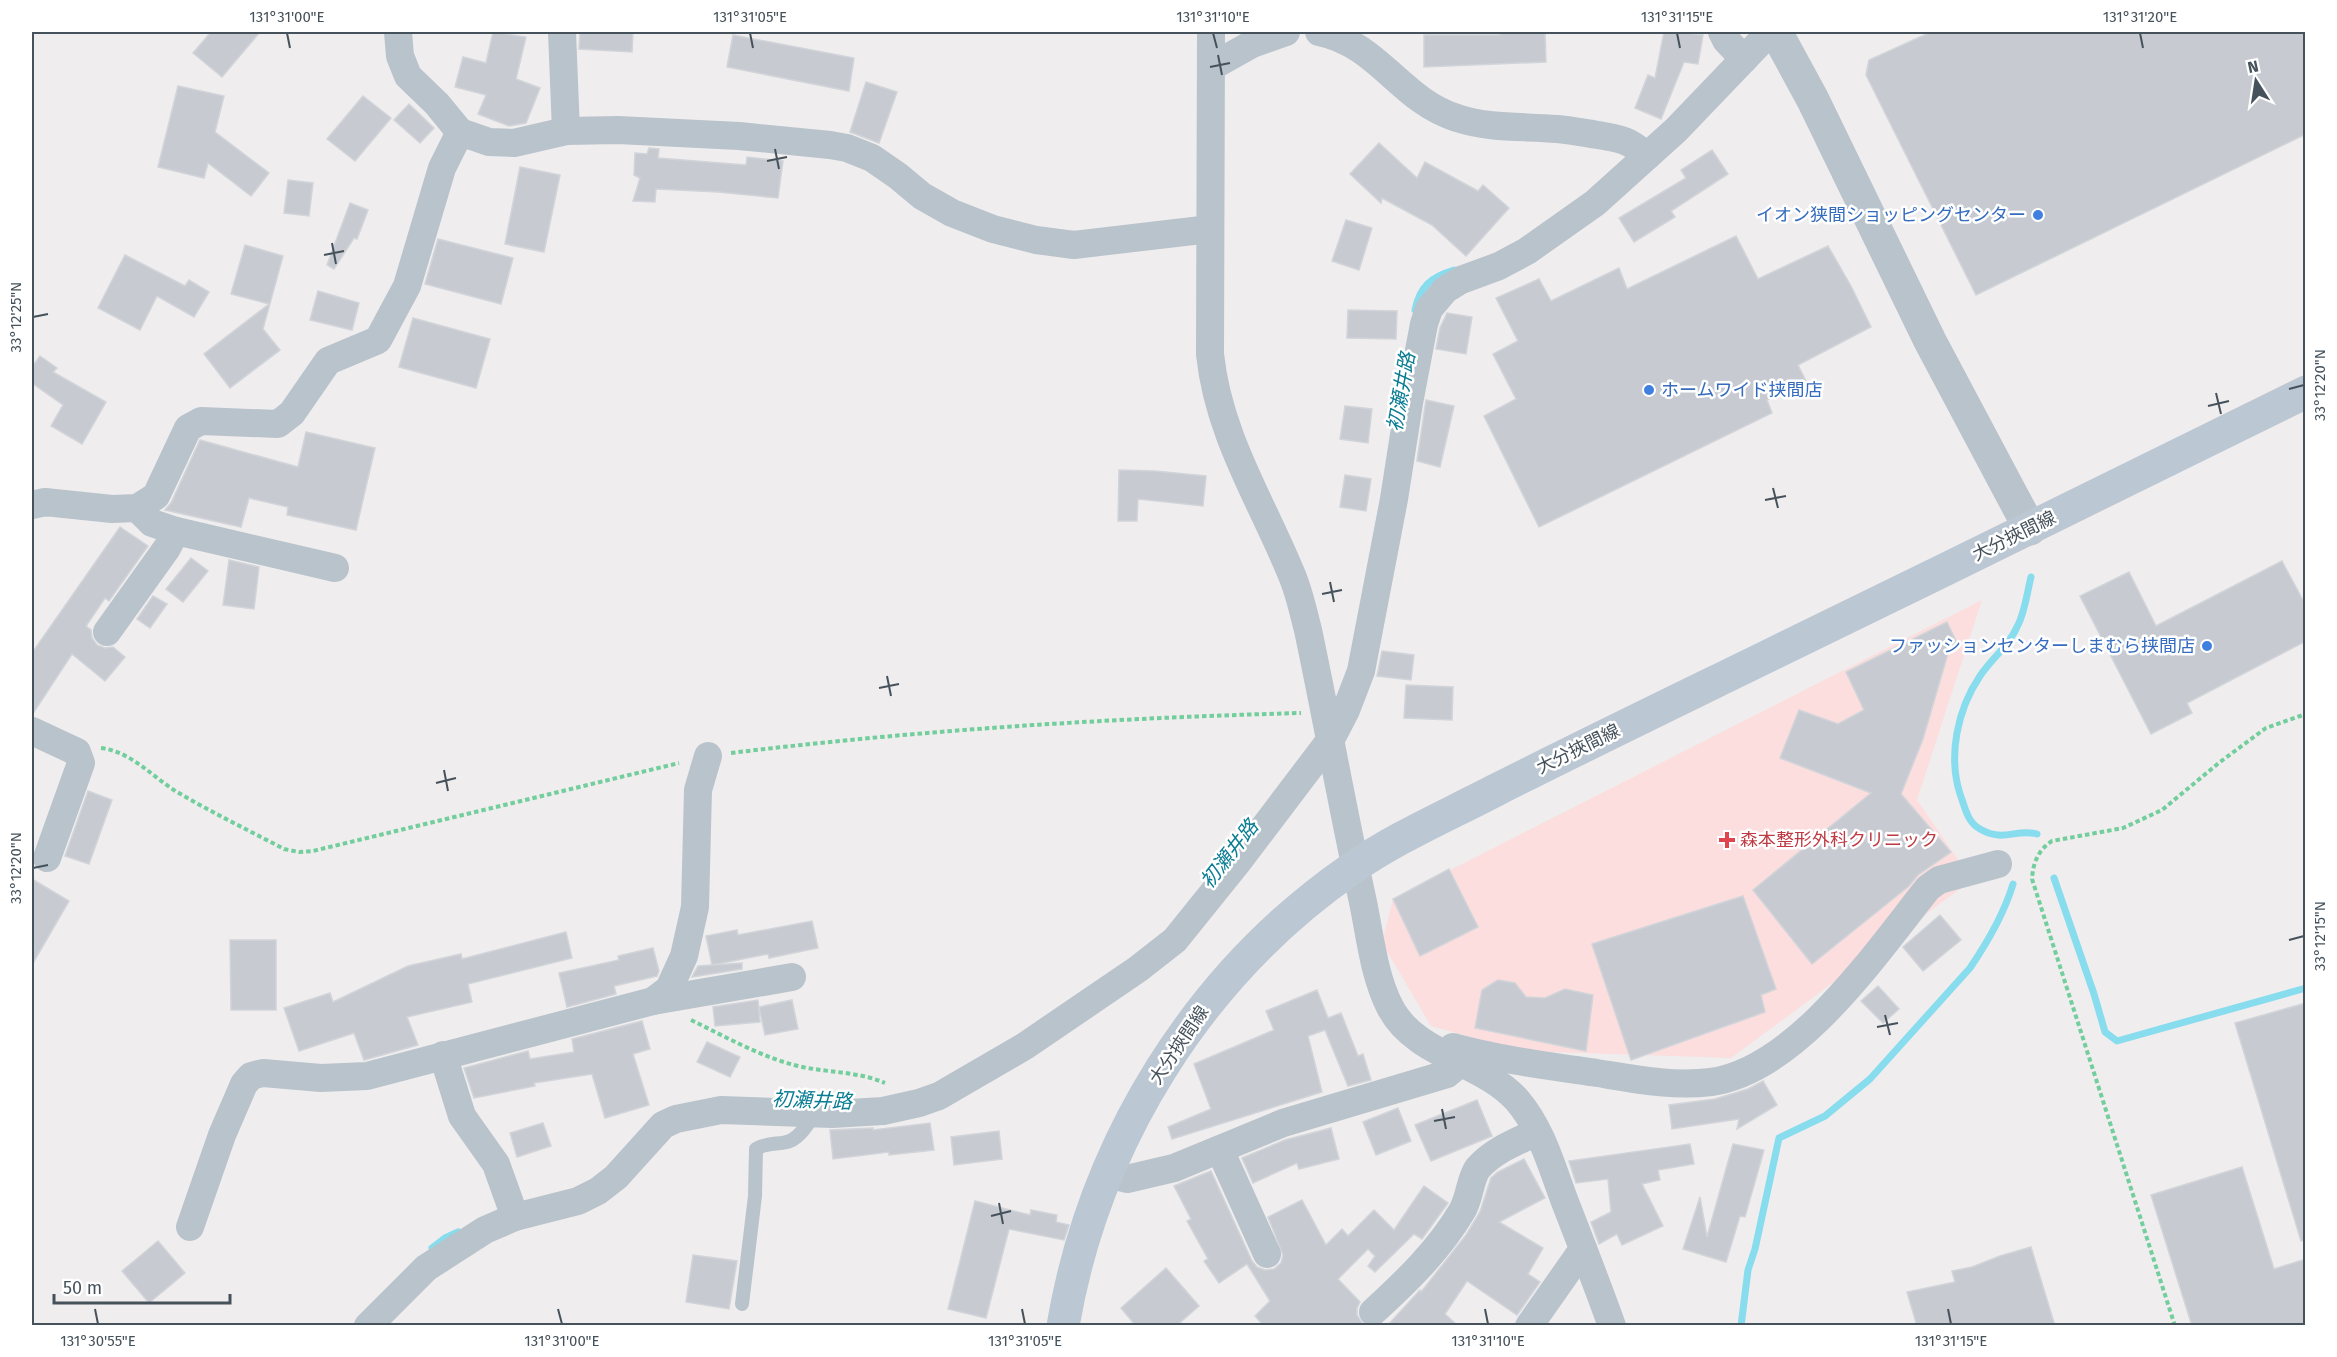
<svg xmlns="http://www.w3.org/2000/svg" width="2337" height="1357" viewBox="0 0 2337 1357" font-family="'Fira Sans','Noto Sans JP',sans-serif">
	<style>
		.medical { fill: #fbdedd }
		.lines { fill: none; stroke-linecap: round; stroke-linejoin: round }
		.stream { stroke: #87dced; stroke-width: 7 }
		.building { fill: #c7cbd1; stroke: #d1d4d9; stroke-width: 1.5 }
		.path { stroke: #72ce9c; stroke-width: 4; stroke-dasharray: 4.5 3; stroke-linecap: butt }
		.service { stroke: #b9c3cb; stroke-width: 14 }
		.minor { stroke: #b9c3cb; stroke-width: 28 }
		.tertiary { stroke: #b9c3cb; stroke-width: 33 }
		.secondary { stroke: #bbc7d2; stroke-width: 33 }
		.ticks { fill: none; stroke: #46525b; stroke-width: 2 }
		.shop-dot { fill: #3f7fe0; stroke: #fff; stroke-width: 2 }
		.health-dot { fill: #e0444e; stroke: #fff; stroke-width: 2 }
		.labels { text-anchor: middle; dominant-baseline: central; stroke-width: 5; stroke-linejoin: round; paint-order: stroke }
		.shop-label { font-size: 18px; fill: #366cbe; stroke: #fff; text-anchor: end }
		.street-label { font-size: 18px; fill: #46525b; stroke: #fff }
		.health-label { font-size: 18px; fill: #be3a42; stroke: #fff; text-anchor: start }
		.water-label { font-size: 20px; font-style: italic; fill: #0b7d93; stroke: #fff }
		.neatline { fill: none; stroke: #46525b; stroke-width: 2 }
		.ticks-label { font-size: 15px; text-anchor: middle; fill: #46525b }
	</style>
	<rect width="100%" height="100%" fill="#f0edee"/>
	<path class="medical" d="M1982,600L1917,800L1972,880L1731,1058L1522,1051L1431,1026L1382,943L1393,899Z"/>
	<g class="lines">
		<g class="stream">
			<path d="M1415,310C1420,286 1431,277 1454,270"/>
			<path d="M2031,577C2027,593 2025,611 2018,625C2009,646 1992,658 1980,676C1957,710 1948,756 1960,794C1965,807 1967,822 1980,829C2004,843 2016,828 2037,834"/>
			<path d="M2054,878L2094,994L2105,1032L2117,1041L2306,988"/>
			<path d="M432,1248L445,1238L458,1232"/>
			<path d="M1741,1326L1748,1270L1755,1249L1779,1138L1825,1116L1870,1079L1970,968C1987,943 2004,914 2013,884"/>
		</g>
	</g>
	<g class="building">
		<path d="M211,32H260L222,77L193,53Z"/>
		<path d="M493,32L526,37L516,79L540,88L526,123L509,126L478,114L486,95L455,87L463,57L486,63Z"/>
		<path d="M580,32H633L632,52L579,49Z"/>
		<path d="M1500,32H1545L1546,62L1424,67V35H1500Z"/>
		<path d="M1664,32H1681L1703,35L1698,64L1684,62L1661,119L1635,108L1648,75L1655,78Z"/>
		<path d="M1931,32H2306V134L1976,295L1866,75L1869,60Z"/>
		<path d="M733,35L854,58L849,91L727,67Z"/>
		<path d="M866,82L897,92L879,143L850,132Z"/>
		<path d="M178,86L224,96L215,132L269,173L251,196L208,163L204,178L158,167Z"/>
		<path d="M363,96L391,118L355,161L327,139Z"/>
		<path d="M409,104L434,128L420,143L394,120Z"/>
		<path d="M1379,143L1417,178L1425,162L1478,191L1483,185L1509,208L1466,256L1432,225L1382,198L1381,203L1350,174Z"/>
		<path d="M649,148L659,149L658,158L746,165L747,157L783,161L778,198L718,192L656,189L655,202L633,201L640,178L634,175L635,153L647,154Z"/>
		<path d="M1712,150L1728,174L1671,211L1675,217L1634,242L1619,218L1686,178L1681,170Z"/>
		<path d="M520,167L560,175L544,252L505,244Z"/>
		<path d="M288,180L313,183L309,216L284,213Z"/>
		<path d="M350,203L368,210L357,239L354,238L334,269L327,265Z"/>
		<path d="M1346,220L1372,228L1359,270L1332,261Z"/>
		<path d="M1736,236L1758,279L1828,246L1851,286L1871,327L1798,365L1806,381L1767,400L1772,413L1539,527L1484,416L1516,399L1493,354L1518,341L1496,298L1539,279L1551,301L1619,268L1627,289Z"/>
		<path d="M438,239L513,258L501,304L425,284Z"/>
		<path d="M245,245L283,256L263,329L280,350L230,388L204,354L269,304L231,294Z"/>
		<path d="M125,255L185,286L189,280L209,292L194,317L157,296L140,330L98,308Z"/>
		<path d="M318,291L359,303L352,330L310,320Z"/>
		<path d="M1348,310L1397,311L1396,339L1347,338Z"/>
		<path d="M1447,313L1472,317L1466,354L1436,349L1440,328Z"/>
		<path d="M413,318L490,339L476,388L399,367Z"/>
		<path d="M40,356L57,368L53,372L106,402L82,444L51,426L63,405L32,383V367Z"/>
		<path d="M1426,400L1454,406L1440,467L1417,461Z"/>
		<path d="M1345,406L1372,409L1368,443L1340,439Z"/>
		<path d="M306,432L375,448L356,530L287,515L288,507L249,498L241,527L165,510L171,503L200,440L298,467Z"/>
		<path d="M1119,470L1155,471L1206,476L1203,506L1138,499L1137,521H1118Z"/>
		<path d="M1345,475L1371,479L1366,511L1340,507Z"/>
		<path d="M120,527L148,546L109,601L105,598L86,626L91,630L92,638L97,645L105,648L113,647L125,657L105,681L72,654L32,715V653Z"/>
		<path d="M191,558L208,571L183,602L166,589Z"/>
		<path d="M229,560L259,567L254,609L223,605Z"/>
		<path d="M2282,561L2306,606V641L2187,703L2192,713L2151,734L2080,596L2129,572L2156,626Z"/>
		<path d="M153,596L167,604L150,628L137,619Z"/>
		<path d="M1947,622L1958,645L1949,650L1923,739L1901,794L1951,852L1918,875L1909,886L1812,964L1753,890L1871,793L1780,758L1799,710L1838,724L1864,710L1846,672Z"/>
		<path d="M1382,651L1414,655L1411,680L1377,676Z"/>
		<path d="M1406,685L1453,687L1452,720L1404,718Z"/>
		<path d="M88,791L112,800L89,864L65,856Z"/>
		<path d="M1449,869L1478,927L1420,956L1393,899Z"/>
		<path d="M32,879L69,901L32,965Z"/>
		<path d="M1743,896L1776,989L1761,995L1765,1012L1631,1060L1592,944Z"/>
		<path d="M1940,915L1961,940L1923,971L1903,947Z"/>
		<path d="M812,921L818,948L769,958L768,954L712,965L706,936L737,930L738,935Z"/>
		<path d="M566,932L572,958L468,984L472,1002L407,1017L418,1045L364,1060L354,1033L299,1051L284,1008L330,993L333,1002L408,966L461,954L462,959Z"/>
		<path d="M230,940H276V1010H231Z"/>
		<path d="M653,948L659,971L657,976L614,986L616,994L567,1007L559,973L619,960L618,956Z"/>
		<path d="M742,963V969L692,977L698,966Z"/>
		<path d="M1498,980L1515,983L1526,997L1545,998L1565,989L1593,995L1586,1051L1475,1028L1482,990Z"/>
		<path d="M1878,986L1899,1009L1883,1023L1861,1001Z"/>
		<path d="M1317,990L1328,1018L1341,1013L1358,1056L1363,1054L1371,1080L1348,1086L1325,1030L1308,1036L1322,1092L1172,1139L1168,1127L1211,1109L1194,1064L1274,1030L1266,1011Z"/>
		<path d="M758,1000L760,1022L715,1026L713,1007Z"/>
		<path d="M792,1000L798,1029L765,1035L759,1007Z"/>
		<path d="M2306,1003V1240L2301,1241L2235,1023Z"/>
		<path d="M642,1021L650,1049L633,1054L649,1105L605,1118L592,1074L534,1083L535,1086L474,1098L464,1068L528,1051L530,1059L574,1052L572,1039Z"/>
		<path d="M707,1042L740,1057L730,1077L697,1062Z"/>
		<path d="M1763,1081L1777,1105L1737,1129L1739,1119L1672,1129L1669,1105L1715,1099L1748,1089Z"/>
		<path d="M1477,1100L1492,1136L1431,1161L1415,1125Z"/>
		<path d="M1398,1108L1411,1141L1376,1155L1363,1122Z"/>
		<path d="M543,1123L551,1146L517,1157L510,1133Z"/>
		<path d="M930,1123L934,1150L889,1155V1152L833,1159L830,1130L873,1128V1130Z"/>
		<path d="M1331,1128L1339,1159L1299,1169L1297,1163L1253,1183L1242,1158L1285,1140Z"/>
		<path d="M999,1131L1002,1159L954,1165L951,1137Z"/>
		<path d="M1690,1144L1694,1164L1658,1170L1660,1180L1642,1184L1663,1226L1622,1245L1617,1234L1599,1244L1591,1222L1611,1212L1608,1179L1576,1183L1569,1161Z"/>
		<path d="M1733,1144L1764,1150L1745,1217L1740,1216L1726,1262L1683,1249L1700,1197L1707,1237Z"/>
		<path d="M1524,1159L1545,1198L1499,1222L1543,1248L1528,1274L1540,1282L1517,1315L1467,1281L1445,1314L1458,1326H1387L1420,1290L1421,1292L1466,1235L1480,1212L1491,1178L1498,1172Z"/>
		<path d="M2242,1167L2274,1269L2306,1259V1326H2192L2151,1195Z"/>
		<path d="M1211,1171L1252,1261L1257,1267L1265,1270L1274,1269L1281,1263L1283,1255L1268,1217L1302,1200L1326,1245L1342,1229L1348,1236L1374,1210L1394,1230L1424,1186L1448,1203L1422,1239L1414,1234L1375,1272L1368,1266L1375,1256L1368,1249L1338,1279L1360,1302L1357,1308V1315L1364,1326H1264L1255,1316L1270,1301L1247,1264L1219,1283L1204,1261L1208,1259L1187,1221L1191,1219L1174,1186Z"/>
		<path d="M975,1201L1030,1215L1031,1210L1057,1215L1056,1222L1069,1225L1064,1240L1009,1229L986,1318L948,1309Z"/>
		<path d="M158,1241L185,1273L149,1303L122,1271Z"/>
		<path d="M2031,1247L2055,1326H1917L1907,1292L1955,1282L1952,1271L1972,1267L2000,1256Z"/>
		<path d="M693,1255L737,1261L729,1309L686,1302Z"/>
		<path d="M1166,1268L1199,1306L1176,1326H1136L1121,1308Z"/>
	</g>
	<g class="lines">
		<g class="path">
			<path d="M101,748C132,752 151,776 177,792C211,812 248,830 284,849L299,852L313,851L679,763"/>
			<path d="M731,753C920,730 1111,718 1301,713"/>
			<path d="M691,1020C726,1037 761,1057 798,1066C828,1073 857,1071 885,1083"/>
			<path d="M2175,1326L2032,879C2033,863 2038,850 2052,841L2123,828L2162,810L2220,762L2266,728L2306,714"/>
		</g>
		<path class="service" d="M742,1304L755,1196L756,1149C766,1142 780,1145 790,1141C801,1136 809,1123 814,1114"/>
		<g class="minor">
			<path d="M398,32L400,56L408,76L437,104L460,132L489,142L514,143L566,131L618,130L739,136L830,145L847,148L872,158L898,176L922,196L952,213L993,229L1036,240L1074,245L1210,229"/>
			<path d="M562,32L566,131"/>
			<path d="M1211,32L1210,354C1218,434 1261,500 1291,573C1299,591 1303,611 1308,630C1327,720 1343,811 1363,902C1370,936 1374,976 1390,1007C1415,1056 1482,1061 1517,1100C1542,1129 1552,1168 1565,1202C1581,1243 1597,1284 1612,1326"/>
			<path d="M1319,32C1379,44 1401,101 1457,118C1490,129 1523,126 1557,129C1571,130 1584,133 1598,135C1608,137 1620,138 1629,143C1636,146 1641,152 1647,156"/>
			<path d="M1722,32L1726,40L1744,59"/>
			<path d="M1211,67L1252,44L1286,32"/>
			<path d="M32,505L45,502L112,509L137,508L156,496L188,428L201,421L278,424L292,413L328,361L378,340L407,286L442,168L460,132"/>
			<path d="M137,508L152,523L176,531L335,568"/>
			<path d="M107,632L167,548L176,531"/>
			<path d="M32,731L77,752L81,763L47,858"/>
			<path d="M653,1001L792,977"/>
			<path d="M1453,1047C1500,1060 1549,1066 1597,1073C1634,1079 1673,1087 1711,1082C1797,1070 1876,953 1928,888L1939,880L1998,864"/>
			<path d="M443,1055L462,1116L496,1164L515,1217"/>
			<path d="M1220,1150L1267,1254"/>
			<path d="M1108,1174L1127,1179L1174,1168L1283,1123L1447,1074L1460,1063"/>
			<path d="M190,1227L222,1135L244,1084L251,1076L263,1073L321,1078L367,1076L653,1001L669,989L684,956L695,907L698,790L708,756"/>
			<path d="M1373,1312C1406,1282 1439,1250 1462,1211C1470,1198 1470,1178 1478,1168C1494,1150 1516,1142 1537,1132"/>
			<path d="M368,1326L426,1268L485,1230L515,1217L578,1201L598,1191L616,1177L663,1125L676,1119L721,1110L832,1114L883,1111L919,1103L939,1096L1025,1046L1138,969L1175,940L1237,863L1331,739L1346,710L1361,671L1394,499L1409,403L1424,324L1429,309L1445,290L1461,280L1499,266L1527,251L1595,203L1676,130L1770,32"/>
			<path d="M1529,1326L1583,1249"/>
		</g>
		<path class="tertiary" d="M1776,32L1813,100L1930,341L2030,529"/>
		<path class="secondary" d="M1063,1326C1094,1143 1198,975 1351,869C1395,838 1446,816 1494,791C1583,746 1674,702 1764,658C1945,570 2125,481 2306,392"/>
	</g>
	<path class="ticks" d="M287,33L290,48M750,33L753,48M1213,33L1217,48M1677,33L1680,48M2140,33L2143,48M1218,55L1222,75M1210,67L1230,63M775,149L779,169M767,161L787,157M332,243L336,264M324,255L344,251M33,317L48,314M2289,389L2304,385M2216,393L2221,414M2208,406L2229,401M1773,488L1778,508M1765,500L1786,496M1330,582L1334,602M1322,594L1342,590M887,676L891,696M879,688L899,684M444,770L448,791M436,783L456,778M33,868L48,865M2289,940L2304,936M1885,1015L1890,1035M1877,1027L1898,1023M1442,1109L1446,1129M1434,1121L1455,1117M999,1203L1003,1224M991,1216L1011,1211M95,1309L98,1324M558,1309L562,1324M1022,1309L1025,1324M1485,1309L1488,1324M1948,1309L1951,1324"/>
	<g class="shop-dot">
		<circle cx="2038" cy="215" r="6"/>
		<circle cx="1649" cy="390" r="6"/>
		<circle cx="2207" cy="646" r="6"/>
	</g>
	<path class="health-dot" d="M1724 831h6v6h6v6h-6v6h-6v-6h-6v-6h6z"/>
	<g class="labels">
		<g class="shop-label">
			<text x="2026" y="215">イオン狭間ショッピングセンター</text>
			<text x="1661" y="390" text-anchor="start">ホームワイド挟間店</text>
			<text x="2195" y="646">ファッションセンターしまむら挟間店</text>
		</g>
		<g class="street-label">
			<text transform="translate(2014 536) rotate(-26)">大分挾間線</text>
			<text transform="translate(1578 749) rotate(-26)">大分挾間線</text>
			<text transform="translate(1179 1045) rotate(-56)">大分挾間線</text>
		</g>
		<g class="health-label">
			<text x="1740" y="840">森本整形外科クリニック</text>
		</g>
		<g class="water-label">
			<text transform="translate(1401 392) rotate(-80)">初瀬井路</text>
			<text transform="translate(1229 854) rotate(-52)">初瀬井路</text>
			<text transform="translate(812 1100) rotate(2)">初瀬井路</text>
		</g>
	</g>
	<rect width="2337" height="1357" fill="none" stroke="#ffffff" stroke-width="66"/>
	<g transform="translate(2256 81) rotate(348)" stroke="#ffffff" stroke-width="4.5" paint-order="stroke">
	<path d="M0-4.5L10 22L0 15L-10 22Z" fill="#46525b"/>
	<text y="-9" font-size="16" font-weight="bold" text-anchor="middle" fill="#46525b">N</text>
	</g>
	<path d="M54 1294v9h176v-9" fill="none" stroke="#46525b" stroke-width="3"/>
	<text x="63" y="1294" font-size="18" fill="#46525b" stroke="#ffffff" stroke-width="4.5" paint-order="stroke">50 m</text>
	<rect x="33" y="33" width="2271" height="1291" class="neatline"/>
	<g class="ticks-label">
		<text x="287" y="22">131°31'00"E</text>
		<text x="750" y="22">131°31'05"E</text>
		<text x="1213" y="22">131°31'10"E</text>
		<text x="1677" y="22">131°31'15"E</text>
		<text x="2140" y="22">131°31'20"E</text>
		<text transform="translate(16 317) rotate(-90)" y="5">33°12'25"N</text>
		<text transform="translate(2320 385) rotate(-90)" y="5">33°12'20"N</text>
		<text transform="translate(16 868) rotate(-90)" y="5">33°12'20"N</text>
		<text transform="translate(2320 936) rotate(-90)" y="5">33°12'15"N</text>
		<text x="98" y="1346">131°30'55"E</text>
		<text x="562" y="1346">131°31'00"E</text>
		<text x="1025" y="1346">131°31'05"E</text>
		<text x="1488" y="1346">131°31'10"E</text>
		<text x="1951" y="1346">131°31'15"E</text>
	</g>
</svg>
